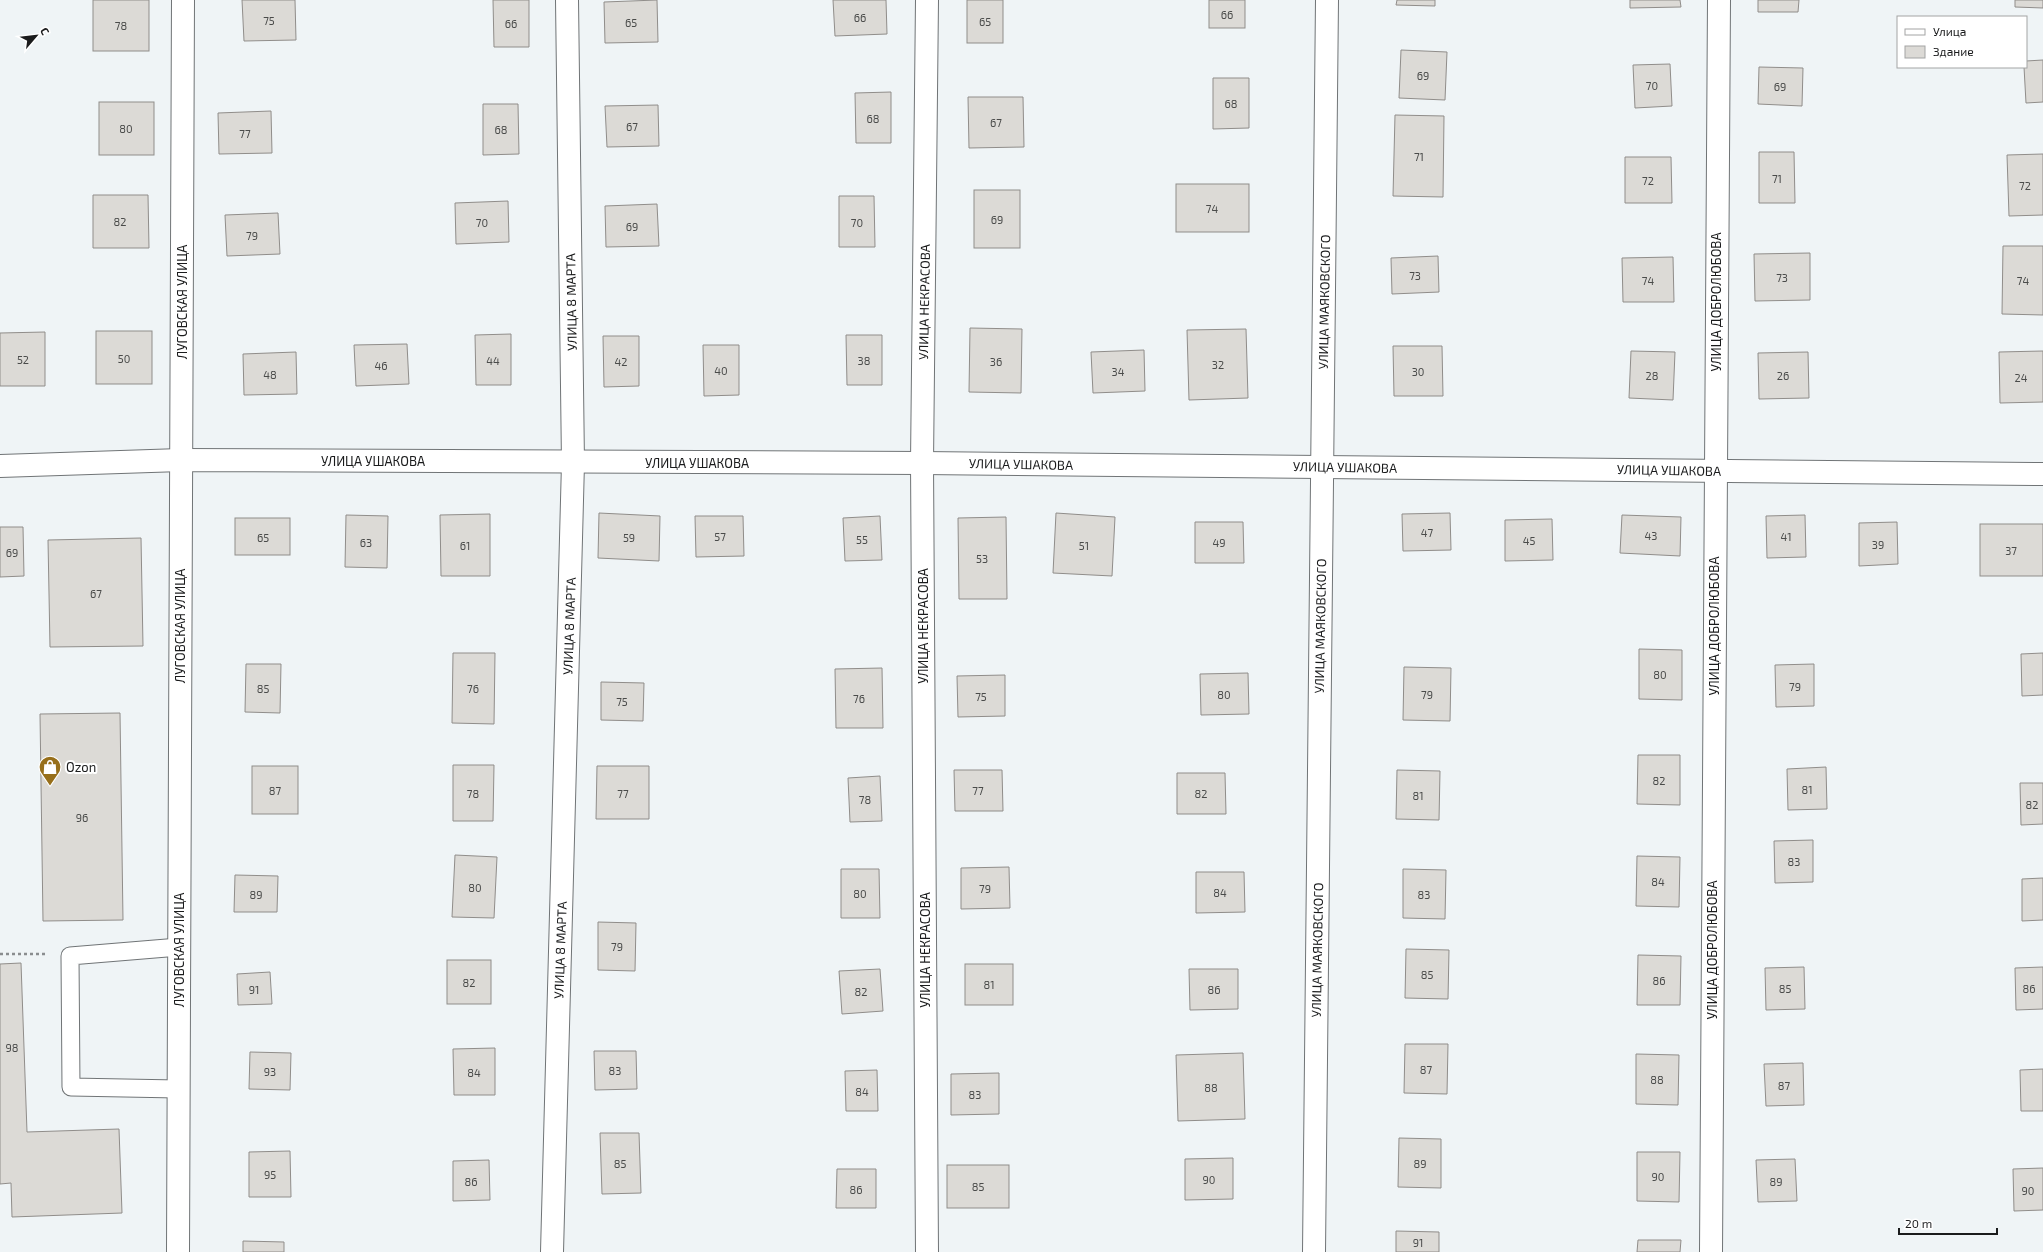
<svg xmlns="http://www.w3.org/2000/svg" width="2043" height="1252" viewBox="0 0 2043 1252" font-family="'Exo 2',sans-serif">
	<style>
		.building { fill: #dcdad6; stroke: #908d8a }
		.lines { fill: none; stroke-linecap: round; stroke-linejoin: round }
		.lane-casing { stroke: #707476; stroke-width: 19 }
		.street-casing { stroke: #707476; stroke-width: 24 }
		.path { stroke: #8a8d8f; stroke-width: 2.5; stroke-dasharray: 3 3; stroke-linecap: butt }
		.lane { stroke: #fff; stroke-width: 17 }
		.street { stroke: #fff; stroke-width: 22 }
		.labels { text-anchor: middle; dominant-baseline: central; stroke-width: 4; stroke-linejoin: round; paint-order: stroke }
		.number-label { font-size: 11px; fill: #4a4b4a }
		.street-label { font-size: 13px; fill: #1a1b1c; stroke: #fff }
		.poi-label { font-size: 13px; fill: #1a1b1c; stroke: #fff; text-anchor: start }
	</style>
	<rect width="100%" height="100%" fill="#eff4f6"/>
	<g class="building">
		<rect x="93" y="0" width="56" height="51"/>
		<path d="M242,0H295L296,40L244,41Z"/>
		<path d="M493,0H529V47H494Z"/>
		<path d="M657,0L658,42L605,43L604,2Z"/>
		<path d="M833,0H886L887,34L835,36Z"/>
		<rect x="967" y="0" width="36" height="43"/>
		<rect x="1209" y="0" width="36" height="28"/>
		<path d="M1397,0H1435V6L1396,5Z"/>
		<path d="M1630,0H1680L1681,7L1630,8Z"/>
		<path d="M1758,0H1799L1798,12H1758Z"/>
		<path d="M2015,0H2043V8L2015,7Z"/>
		<path d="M1401,50L1447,52L1445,100L1399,98Z"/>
		<path d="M2043,60V102L2026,103L2024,67H2026V61Z"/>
		<path d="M1670,64L1672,106L1635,108L1633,65Z"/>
		<path d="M1759,67L1803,68L1802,106L1758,104Z"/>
		<path d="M1213,78H1249V128L1213,129Z"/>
		<path d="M891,92V143H856L855,93Z"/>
		<path d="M968,97H1023L1024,147L969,148Z"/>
		<rect x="99" y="102" width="55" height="53"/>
		<path d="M483,104H518L519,154L483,155Z"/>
		<path d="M658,105L659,146L607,147L605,106Z"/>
		<path d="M271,111L272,153L219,154L218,113Z"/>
		<path d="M1395,115L1444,116L1443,197L1393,196Z"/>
		<path d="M1759,152H1794L1795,203H1759Z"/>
		<path d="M2043,154V215L2009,216L2007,155Z"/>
		<path d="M1625,157H1671L1672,203H1625Z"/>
		<rect x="1176" y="184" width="73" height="48"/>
		<rect x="974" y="190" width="46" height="58"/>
		<path d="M93,195H148L149,248H93Z"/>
		<path d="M839,196H874L875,247H839Z"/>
		<path d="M508,201L509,242L456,244L455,203Z"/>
		<path d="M657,204L659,246L606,247L605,206Z"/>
		<path d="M278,213L280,254L227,256L225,215Z"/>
		<path d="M2003,246H2043V315L2002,314Z"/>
		<path d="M1810,253V300L1755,301L1754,254Z"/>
		<path d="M1438,256L1439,292L1392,294L1391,258Z"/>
		<path d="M1673,257L1674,302H1623L1622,258Z"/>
		<path d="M970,328L1022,329L1021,393L969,392Z"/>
		<path d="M1246,329L1248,398L1189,400L1187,330Z"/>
		<rect x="96" y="331" width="56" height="53"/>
		<path d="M45,332V386H0V333Z"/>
		<path d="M511,334V385H476L475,335Z"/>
		<path d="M846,335H882V385H847Z"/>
		<path d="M603,336H639V386L604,387Z"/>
		<path d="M407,344L409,384L356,386L354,345Z"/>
		<path d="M703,345H739V395L704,396Z"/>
		<path d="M1393,346H1442L1443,396H1394Z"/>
		<path d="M1144,350L1145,391L1093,393L1091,352Z"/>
		<path d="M1631,351L1675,352L1673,400L1629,398Z"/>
		<path d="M2043,351V402L2000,403L1999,352Z"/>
		<path d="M296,352L297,394L244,395L243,354Z"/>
		<path d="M1808,352L1809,398L1759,399L1758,353Z"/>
		<path d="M599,513L660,516L659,561L598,558Z"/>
		<path d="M1056,513L1115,517L1112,576L1053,573Z"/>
		<path d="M1450,513L1451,550L1403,551L1402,514Z"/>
		<path d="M490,514V576H441L440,515Z"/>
		<path d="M346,515L388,516L387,568L345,567Z"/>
		<path d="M1622,515L1681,517L1680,556L1620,553Z"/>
		<path d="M1805,515L1806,557L1767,558L1766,516Z"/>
		<path d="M695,516H743L744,556L696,557Z"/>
		<path d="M880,516L882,560L845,561L843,518Z"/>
		<path d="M1006,517L1007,599H959L958,518Z"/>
		<rect x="235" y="518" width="55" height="37"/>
		<path d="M1552,519L1553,560L1505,561V520Z"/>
		<path d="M1195,522H1243L1244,563H1195Z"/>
		<path d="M1897,522L1898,564L1859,566V523Z"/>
		<rect x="1980" y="524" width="63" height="52"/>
		<path d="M0,527H23L24,576L0,577Z"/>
		<path d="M141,538L143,646L50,647L48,540Z"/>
		<path d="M1639,649L1682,650V700L1639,699Z"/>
		<path d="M453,653H495L494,724L452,723Z"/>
		<path d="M2043,653V695L2022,696L2021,654Z"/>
		<path d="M246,664H281L280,713L245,712Z"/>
		<path d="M1814,664V706L1776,707L1775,665Z"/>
		<path d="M1404,667L1451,668L1450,721L1403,720Z"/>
		<path d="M882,668L883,728H836L835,669Z"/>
		<path d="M1248,673L1249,714L1201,715L1200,674Z"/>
		<path d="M1005,675V716L958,717L957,676Z"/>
		<path d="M601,682L644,683L643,721L601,720Z"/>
		<path d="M120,713L123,920L43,921L40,714Z"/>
		<path d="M1638,755H1680V805L1637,804Z"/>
		<path d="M453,765H494L493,821H453Z"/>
		<rect x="252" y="766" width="46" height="48"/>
		<path d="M597,766H649V819H596Z"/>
		<path d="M1826,767L1827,809L1788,810L1787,769Z"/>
		<path d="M954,770H1002L1003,811H955Z"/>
		<path d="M1397,770L1440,771L1439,820L1396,819Z"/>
		<path d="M1177,773H1225L1226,814H1177Z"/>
		<path d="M880,776L882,821L850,822L848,778Z"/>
		<path d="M2020,783H2043V824L2021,825Z"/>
		<path d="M1813,840V882L1775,883L1774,841Z"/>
		<path d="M455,855L497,857L494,918L452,917Z"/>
		<path d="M1637,856L1680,857L1679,907L1636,906Z"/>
		<path d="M1009,867L1010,908L961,909V868Z"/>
		<path d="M841,869H879L880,918H841Z"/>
		<path d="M1403,869L1446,870L1445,919L1403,918Z"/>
		<path d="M1196,872H1244L1245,912L1196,913Z"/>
		<path d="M235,875L278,876L277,912H234Z"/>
		<path d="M2043,878V920L2022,921V879Z"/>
		<path d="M598,922L636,923L635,971L598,970Z"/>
		<path d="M1406,949L1449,950L1448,999L1405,998Z"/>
		<path d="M1638,955L1681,956L1680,1005H1637Z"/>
		<rect x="447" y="960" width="44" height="44"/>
		<path d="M21,963L27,1132L119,1129L122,1213L12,1217L11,1183L0,1184V964Z"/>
		<rect x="965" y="964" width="48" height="41"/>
		<path d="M1804,967L1805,1009L1766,1010L1765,968Z"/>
		<path d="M2043,967V1009L2016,1010L2015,968Z"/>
		<path d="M880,969L883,1011L842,1014L839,971Z"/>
		<path d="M1189,969H1238V1009L1190,1010Z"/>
		<path d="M270,972L272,1004L238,1005L237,974Z"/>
		<path d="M1405,1044H1448L1447,1094L1404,1093Z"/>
		<path d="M495,1048V1095H454L453,1049Z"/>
		<path d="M594,1051H636L637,1089L595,1090Z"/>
		<path d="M250,1052L291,1053L290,1090L249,1089Z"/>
		<path d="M1243,1053L1245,1119L1178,1121L1176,1055Z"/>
		<path d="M1636,1054L1679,1055L1678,1105L1636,1104Z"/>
		<path d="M1803,1063L1804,1105L1766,1106L1764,1064Z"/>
		<path d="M2043,1069V1111H2021L2020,1070Z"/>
		<path d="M877,1070L878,1111H846L845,1071Z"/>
		<path d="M999,1073V1114L951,1115V1074Z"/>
		<path d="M600,1133H639L641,1193L602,1194Z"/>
		<path d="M1399,1138L1441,1139V1188L1398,1187Z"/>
		<path d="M290,1151L291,1197H249V1152Z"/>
		<path d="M1637,1152H1680L1679,1202L1637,1201Z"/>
		<path d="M1233,1158V1199L1185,1200V1159Z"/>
		<path d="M1795,1159L1797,1201L1758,1202L1756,1160Z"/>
		<path d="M489,1160L490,1200L453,1201V1161Z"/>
		<rect x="947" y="1165" width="62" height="43"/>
		<path d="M2043,1168V1210L2014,1211L2013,1169Z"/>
		<path d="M837,1169H876V1208H836Z"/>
		<path d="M1396,1231L1439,1232V1252H1396Z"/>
		<path d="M1638,1240H1681L1680,1252H1637Z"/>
		<path d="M243,1241L284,1242V1252H243Z"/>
	</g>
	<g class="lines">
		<g class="lane-casing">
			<path id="lane" d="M178,1089L71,1087L70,956L179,947"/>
		</g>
		<g class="street-casing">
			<g id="street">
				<path d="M0,466L181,460L922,463L2043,474"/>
				<path d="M178,1252L183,0"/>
				<path d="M552,1252L573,463L567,0"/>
				<path d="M927,1252L922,463L927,0"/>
				<path d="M1314,1252L1327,0"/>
				<path d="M1711,1252L1719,0"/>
			</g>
		</g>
		<path class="path" d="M0,954H45"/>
		<use href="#lane" class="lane"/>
		<use href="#street" class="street"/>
	</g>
	<defs>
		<g id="shop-pin" transform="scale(1.15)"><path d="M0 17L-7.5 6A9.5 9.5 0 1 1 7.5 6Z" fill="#976f1b" stroke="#fff"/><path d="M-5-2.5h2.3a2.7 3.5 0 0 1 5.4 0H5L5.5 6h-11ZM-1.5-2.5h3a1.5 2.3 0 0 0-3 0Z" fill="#fff"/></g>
	</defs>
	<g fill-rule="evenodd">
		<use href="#shop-pin" x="50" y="767"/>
	</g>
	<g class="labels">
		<g class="number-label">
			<text x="1227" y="14">66</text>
			<text x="860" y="17">66</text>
			<text x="269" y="20">75</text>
			<text x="985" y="21">65</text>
			<text x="631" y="22">65</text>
			<text x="511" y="23">66</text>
			<text x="121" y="25">78</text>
			<text x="1423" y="75">69</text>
			<text x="1652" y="85">70</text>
			<text x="1780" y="86">69</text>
			<text x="1231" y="103">68</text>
			<text x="873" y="118">68</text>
			<text x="996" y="122">67</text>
			<text x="632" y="126">67</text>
			<text x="126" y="128">80</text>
			<text x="501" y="129">68</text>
			<text x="245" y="133">77</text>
			<text x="1419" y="156">71</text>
			<text x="1777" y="178">71</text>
			<text x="1648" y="180">72</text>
			<text x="2025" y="185">72</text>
			<text x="1212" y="208">74</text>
			<text x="997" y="219">69</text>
			<text x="120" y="221">82</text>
			<text x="482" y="222">70</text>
			<text x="857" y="222">70</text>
			<text x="632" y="226">69</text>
			<text x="252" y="235">79</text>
			<text x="1415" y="275">73</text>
			<text x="1782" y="277">73</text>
			<text x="1648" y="280">74</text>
			<text x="2023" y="280">74</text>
			<text x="124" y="358">50</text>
			<text x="23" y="359">52</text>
			<text x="493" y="360">44</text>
			<text x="864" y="360">38</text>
			<text x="621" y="361">42</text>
			<text x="996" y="361">36</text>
			<text x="1218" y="364">32</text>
			<text x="381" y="365">46</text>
			<text x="721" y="370">40</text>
			<text x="1118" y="371">34</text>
			<text x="1418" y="371">30</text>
			<text x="270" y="374">48</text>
			<text x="1652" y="375">28</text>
			<text x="1783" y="375">26</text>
			<text x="2021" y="377">24</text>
			<text x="1427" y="532">47</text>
			<text x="1651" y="535">43</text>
			<text x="720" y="536">57</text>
			<text x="1786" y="536">41</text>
			<text x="263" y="537">65</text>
			<text x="629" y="537">59</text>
			<text x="862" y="539">55</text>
			<text x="1529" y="540">45</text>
			<text x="366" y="542">63</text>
			<text x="1219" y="542">49</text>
			<text x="1878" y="544">39</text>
			<text x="465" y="545">61</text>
			<text x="1084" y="545">51</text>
			<text x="2011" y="550">37</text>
			<text x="12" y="552">69</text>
			<text x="982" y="558">53</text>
			<text x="96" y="593">67</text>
			<text x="1660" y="674">80</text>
			<text x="1795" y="686">79</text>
			<text x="263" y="688">85</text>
			<text x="473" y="688">76</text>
			<text x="1224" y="694">80</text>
			<text x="1427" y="694">79</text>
			<text x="981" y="696">75</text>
			<text x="859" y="698">76</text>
			<text x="622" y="701">75</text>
			<text x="1659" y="780">82</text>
			<text x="1807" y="789">81</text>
			<text x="275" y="790">87</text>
			<text x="978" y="790">77</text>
			<text x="473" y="793">78</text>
			<text x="623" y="793">77</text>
			<text x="1201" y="793">82</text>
			<text x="1418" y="795">81</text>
			<text x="865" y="799">78</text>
			<text x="2032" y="804">82</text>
			<text x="82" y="817">96</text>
			<text x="1794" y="861">83</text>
			<text x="1658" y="881">84</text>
			<text x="475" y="887">80</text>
			<text x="985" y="888">79</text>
			<text x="1220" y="892">84</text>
			<text x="860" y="893">80</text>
			<text x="256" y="894">89</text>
			<text x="1424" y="894">83</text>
			<text x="617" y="946">79</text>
			<text x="1427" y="974">85</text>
			<text x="1659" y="980">86</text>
			<text x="469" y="982">82</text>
			<text x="989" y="984">81</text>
			<text x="1785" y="988">85</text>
			<text x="2029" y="988">86</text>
			<text x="254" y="989">91</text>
			<text x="1214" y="989">86</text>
			<text x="861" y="991">82</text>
			<text x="12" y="1047">98</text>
			<text x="1426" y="1069">87</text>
			<text x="615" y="1070">83</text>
			<text x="270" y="1071">93</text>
			<text x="474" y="1072">84</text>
			<text x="1657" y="1079">88</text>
			<text x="1784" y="1085">87</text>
			<text x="1211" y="1087">88</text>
			<text x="862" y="1091">84</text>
			<text x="975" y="1094">83</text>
			<text x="620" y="1163">85</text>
			<text x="1420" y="1163">89</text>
			<text x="270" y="1174">95</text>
			<text x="1658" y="1176">90</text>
			<text x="1209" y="1179">90</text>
			<text x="471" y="1181">86</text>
			<text x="1776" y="1181">89</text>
			<text x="978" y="1186">85</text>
			<text x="856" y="1189">86</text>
			<text x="2028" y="1190">90</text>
			<text x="1418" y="1242">91</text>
		</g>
		<g class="street-label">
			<text transform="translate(182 302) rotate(-90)">ЛУГОВСКАЯ УЛИЦА</text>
			<text transform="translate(571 302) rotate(-91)">УЛИЦА 8 МАРТА</text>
			<text transform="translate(924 302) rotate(-89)">УЛИЦА НЕКРАСОВА</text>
			<text transform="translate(1324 302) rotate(-89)">УЛИЦА МАЯКОВСКОГО</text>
			<text transform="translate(1716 302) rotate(-90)">УЛИЦА ДОБРОЛЮБОВА</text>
			<text x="373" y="461">УЛИЦА УШАКОВА</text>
			<text x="697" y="463">УЛИЦА УШАКОВА</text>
			<text transform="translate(1021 464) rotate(1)">УЛИЦА УШАКОВА</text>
			<text transform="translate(1345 467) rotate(1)">УЛИЦА УШАКОВА</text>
			<text transform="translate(1669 470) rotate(1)">УЛИЦА УШАКОВА</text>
			<text transform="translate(180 626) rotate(-90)">ЛУГОВСКАЯ УЛИЦА</text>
			<text transform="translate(569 626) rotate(-88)">УЛИЦА 8 МАРТА</text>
			<text transform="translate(923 626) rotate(-90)">УЛИЦА НЕКРАСОВА</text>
			<text transform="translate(1320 626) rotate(-89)">УЛИЦА МАЯКОВСКОГО</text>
			<text transform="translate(1714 626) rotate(-90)">УЛИЦА ДОБРОЛЮБОВА</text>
			<text transform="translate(179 950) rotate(-90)">ЛУГОВСКАЯ УЛИЦА</text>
			<text transform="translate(560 950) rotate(-88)">УЛИЦА 8 МАРТА</text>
			<text transform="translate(925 950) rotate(-90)">УЛИЦА НЕКРАСОВА</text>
			<text transform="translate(1317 950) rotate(-89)">УЛИЦА МАЯКОВСКОГО</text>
			<text transform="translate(1712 950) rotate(-90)">УЛИЦА ДОБРОЛЮБОВА</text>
		</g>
		<g class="poi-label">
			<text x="66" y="767">Ozon</text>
		</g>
	</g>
	<rect x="1897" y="16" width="130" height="52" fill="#ffffff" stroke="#a3a4a4"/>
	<rect x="1905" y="29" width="20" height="6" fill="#ffffff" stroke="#a3a4a4"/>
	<text x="1933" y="36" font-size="12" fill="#1a1b1c">Улица</text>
	<rect x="1905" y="46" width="20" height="12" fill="#dcdad6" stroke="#a3a4a4"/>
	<text x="1933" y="56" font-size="12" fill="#1a1b1c">Здание</text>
	<g transform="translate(36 36) rotate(62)" stroke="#ffffff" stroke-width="3" paint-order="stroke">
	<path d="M0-3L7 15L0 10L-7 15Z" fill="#1a1b1c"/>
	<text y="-6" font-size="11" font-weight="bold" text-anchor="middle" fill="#1a1b1c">С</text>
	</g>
	<path d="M1899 1228v6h98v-6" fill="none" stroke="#1a1b1c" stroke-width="2"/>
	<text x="1905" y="1228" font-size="12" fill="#1a1b1c" stroke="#ffffff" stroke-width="3" paint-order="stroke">20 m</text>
</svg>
